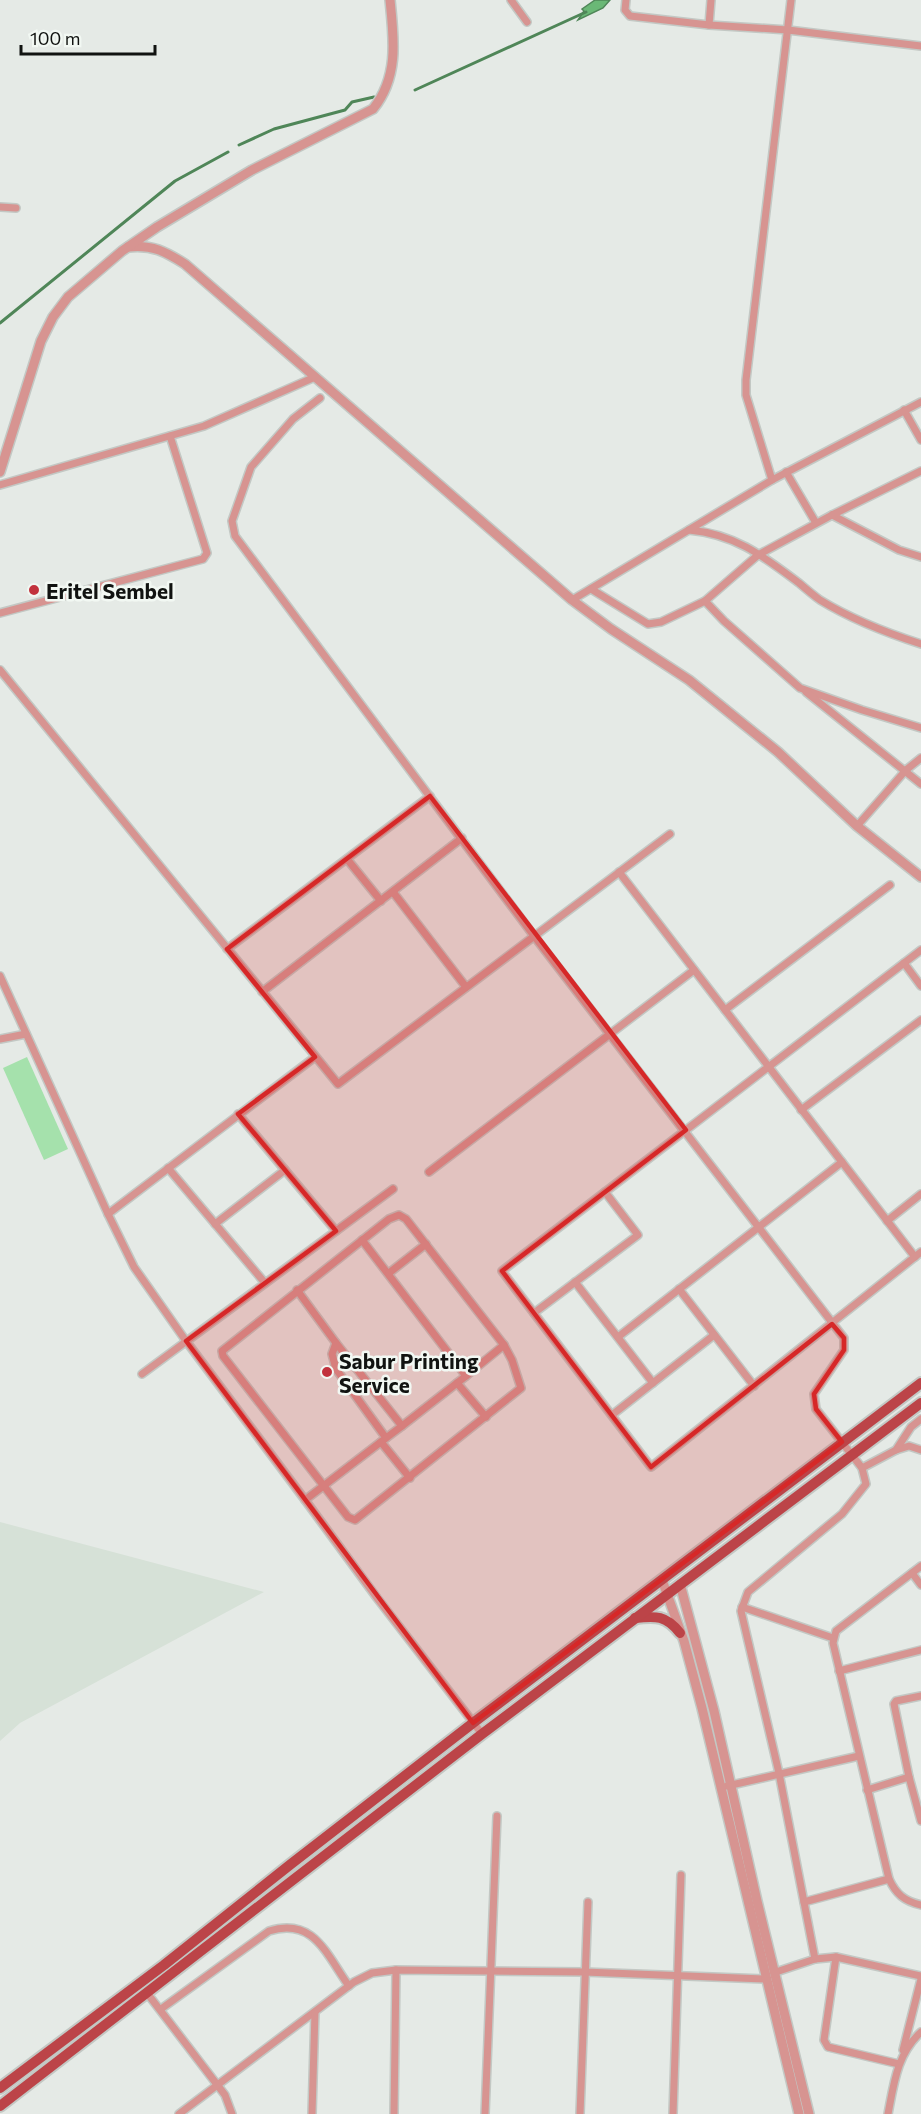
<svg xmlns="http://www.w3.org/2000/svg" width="921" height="2114" viewBox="0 0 921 2114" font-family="Commissioner,sans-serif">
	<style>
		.built { fill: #d6e1d7 }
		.garden { fill: #a5e1ac }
		.water { fill: #6ab876; stroke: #4f8658; stroke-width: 1.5 }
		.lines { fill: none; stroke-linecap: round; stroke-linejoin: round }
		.stream { stroke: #4f8658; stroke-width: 3 }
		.minor-casing { stroke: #c3c8c4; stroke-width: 10 }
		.tertiary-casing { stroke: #c3c8c4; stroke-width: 12 }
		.primary-casing { stroke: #c3c8c4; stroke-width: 14 }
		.minor { stroke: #d79491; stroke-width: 7 }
		.tertiary { stroke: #d79491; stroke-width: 9 }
		.primary { stroke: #bc4448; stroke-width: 10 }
		.marked { fill: #d62828; fill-opacity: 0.2; stroke: #d62828; stroke-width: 4.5; stroke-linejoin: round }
		.poi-dot { fill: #c2323d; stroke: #f2f8f3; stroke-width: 2 }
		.labels { text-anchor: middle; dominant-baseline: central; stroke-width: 5; stroke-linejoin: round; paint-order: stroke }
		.poi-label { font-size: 21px; font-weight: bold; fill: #111311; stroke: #f2f8f3; text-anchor: start }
	</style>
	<rect width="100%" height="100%" fill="#e5eae6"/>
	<path class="built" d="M0,1522L264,1592L20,1723L0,1741Z"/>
	<path class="garden" d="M27,1057L68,1149L44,1160L3,1068Z"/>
	<path class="water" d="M595,0H610L603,8L578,20L584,11L582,9Z"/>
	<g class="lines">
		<g class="stream">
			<path d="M415,90L586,12"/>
			<path d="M239,145L274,129L345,110L352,102L374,97"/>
			<path d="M0,323L175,181L228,152"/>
		</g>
		<g class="minor-casing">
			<g id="minor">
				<path d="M511,0L527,22"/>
				<path d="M626,0L625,10L630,16L709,25L788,30L921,46"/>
				<path d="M709,25L711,0"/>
				<path d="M0,207L16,208"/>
				<path d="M320,398L293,419L251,467L232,521L235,536L534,936L844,1338V1350L814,1394L816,1409L862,1468L866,1484L842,1514L748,1592L741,1611L779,1773L815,1959"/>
				<path d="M904,410L921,440"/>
				<path d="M786,472L816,523"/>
				<path d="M772,480L746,395V380L791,0"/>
				<path d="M0,485L204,426L315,377"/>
				<path d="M832,515L899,550L921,557"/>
				<path d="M689,530C735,534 763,556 799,583C806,589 813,595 820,600C851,619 887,633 921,644"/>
				<path d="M591,589L648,624L661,622L705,601L758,555L832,515L921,471"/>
				<path d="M572,600L772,480L921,402"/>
				<path d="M705,601L724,621L800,688L862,710L921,728"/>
				<path d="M0,613L203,559L207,553L170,436"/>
				<path d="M0,670L338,1084L670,834"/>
				<path d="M806,692L921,784"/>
				<path d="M857,826L906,770L921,758"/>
				<path d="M347,859L381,901"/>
				<path d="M619,872L915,1257"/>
				<path d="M393,892L466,987"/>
				<path d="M227,949L430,796"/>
				<path d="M921,950L502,1271L651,1467L921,1252"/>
				<path d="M904,963L921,986"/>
				<path d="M0,976L108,1214L134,1267L186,1341L305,1500"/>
				<path d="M262,992L462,838"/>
				<path d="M725,1010L890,885"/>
				<path d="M0,1039L26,1034"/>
				<path d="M801,1110L921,1020"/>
				<path d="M238,1114L336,1231"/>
				<path d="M168,1168L265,1283"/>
				<path d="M429,1172L694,970"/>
				<path d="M108,1214L315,1057"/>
				<path d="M399,1215L406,1219L504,1345L512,1360L521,1388L355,1520L348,1517L223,1356L222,1351L389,1219Z"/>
				<path d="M887,1221L921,1194"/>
				<path d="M215,1224L285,1170"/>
				<path d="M362,1240L466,1376L504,1345"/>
				<path d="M389,1273L426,1244"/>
				<path d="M575,1282L653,1383"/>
				<path d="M679,1289L754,1386"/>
				<path d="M297,1290L336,1343L332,1354L336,1369L386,1438L305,1500L377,1598L482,1734"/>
				<path d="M534,1313L638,1235L605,1192"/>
				<path d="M618,1337L842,1162"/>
				<path d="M336,1343L402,1426L386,1438"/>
				<path d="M142,1374L393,1189"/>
				<path d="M457,1383L486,1417"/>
				<path d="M612,1415L714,1335"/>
				<path d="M402,1426L466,1376"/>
				<path d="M381,1442L410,1478"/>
				<path d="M896,1450L909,1446L921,1450"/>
				<path d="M862,1468L896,1450L911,1427L921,1419"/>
				<path d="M921,1566L836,1631L833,1643L889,1879C896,1894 904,1901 921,1905"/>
				<path d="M912,1573L921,1585"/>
				<path d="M742,1607L833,1638"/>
				<path d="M839,1671L921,1650"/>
				<path d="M921,1696L896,1701L894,1704L909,1777L921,1821"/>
				<path d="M727,1786L859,1756"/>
				<path d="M867,1790L909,1777"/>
				<path d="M804,1902L889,1879"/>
				<path d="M836,1957L824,2040L828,2047L899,2064"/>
				<path d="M776,1972L815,1959L836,1957L921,1976"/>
				<path d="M147,1993L225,2095L232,2114"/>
				<path d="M161,2009L269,1931C314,1917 326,1954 349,1986"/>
				<path d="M903,2050L921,1979"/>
				<path d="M179,2114L354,1982L372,1973L396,1970L584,1972L767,1979"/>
				<path d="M312,2114L315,2012"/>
				<path d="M394,2114L396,1970"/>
				<path d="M485,2114L497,1816"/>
				<path d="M580,2114L588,1902"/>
				<path d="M673,2114L681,1875"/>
				<path d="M888,2114C894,2083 897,2054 921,2032"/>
			</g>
		</g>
		<g class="tertiary-casing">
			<g id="tertiary">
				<path d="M128,247C152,244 166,252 185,264L572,600L611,629L689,680L778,752L857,826L921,877"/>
				<path d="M0,472L41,341L53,317L68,297L122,251L157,227L252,170L373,109C399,77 394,39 390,0"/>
				<path d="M662,1580L684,1641L702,1708L799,2114"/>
				<path d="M680,1584L714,1711L757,1901L809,2114"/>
			</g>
		</g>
		<g class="primary-casing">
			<g id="primary">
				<path d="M635,1618C656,1616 666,1615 680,1633"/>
				<path d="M0,2088L164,1965L291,1864L473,1723L921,1383"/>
				<path d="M0,2106L482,1734L921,1403"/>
			</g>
		</g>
		<use href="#minor" class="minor"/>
		<use href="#tertiary" class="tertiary"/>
		<use href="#primary" class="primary"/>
	</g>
	<path class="marked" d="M430,796L686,1130L502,1271L651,1467L832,1324L844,1338V1350L814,1394L816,1409L842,1442L473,1723L186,1341L336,1231L238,1114L315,1057L227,949Z"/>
	<g class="poi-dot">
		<circle cx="34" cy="590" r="6"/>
		<circle cx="327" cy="1372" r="6"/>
	</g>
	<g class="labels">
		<g class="poi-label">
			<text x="46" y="590">Eritel Sembel</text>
			<text x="339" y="1360">Sabur Printing<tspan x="339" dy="24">Service</tspan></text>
		</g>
	</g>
	<path d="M21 45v9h134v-9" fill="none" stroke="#111311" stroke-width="3"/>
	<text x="30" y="45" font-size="18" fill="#111311" stroke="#f2f8f3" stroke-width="4.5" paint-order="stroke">100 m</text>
</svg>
